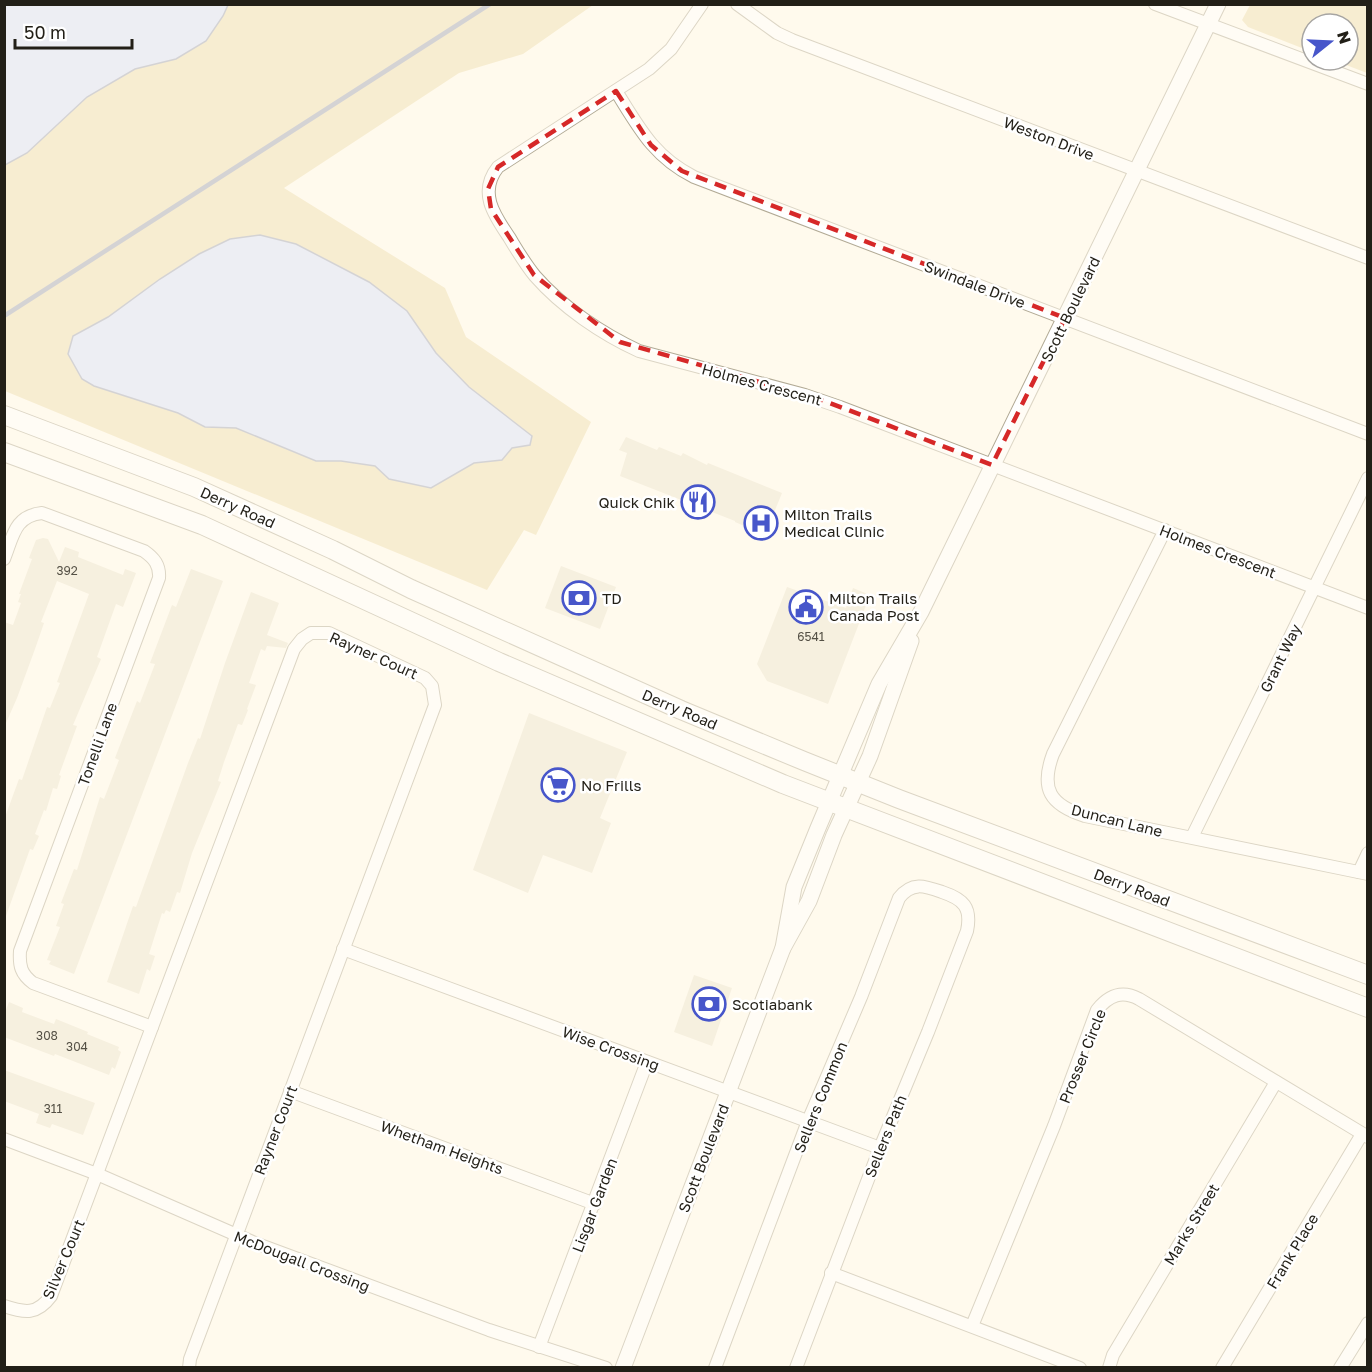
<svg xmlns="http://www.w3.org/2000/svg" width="1372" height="1372" viewBox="0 0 1372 1372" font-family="'Golos Text',sans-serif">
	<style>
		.green { fill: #eedeb0 }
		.water { fill: #d7dffb; stroke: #a1a5b7; stroke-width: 1.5 }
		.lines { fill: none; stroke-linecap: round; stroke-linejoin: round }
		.stream { stroke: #a1a5b7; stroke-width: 4.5 }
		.building { fill: #ece4ce }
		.minor-casing { stroke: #b2aa95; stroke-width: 14 }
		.tertiary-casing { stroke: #b2aa95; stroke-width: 17 }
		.secondary-casing { stroke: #b2aa95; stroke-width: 20 }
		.minor { stroke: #fff; stroke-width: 12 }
		.tertiary { stroke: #fff; stroke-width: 15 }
		.secondary { stroke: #fff; stroke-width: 18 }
		.marked { fill: none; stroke: #d62828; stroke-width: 4.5; stroke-dasharray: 12 8; stroke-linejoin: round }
		.labels { text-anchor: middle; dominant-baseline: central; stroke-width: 5; stroke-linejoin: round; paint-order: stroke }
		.number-label { font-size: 12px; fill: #545045 }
		.street-label { font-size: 15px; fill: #221f17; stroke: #fff }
		.poi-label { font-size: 15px; fill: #221f17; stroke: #fff; text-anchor: start }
	</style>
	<rect width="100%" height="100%" fill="#fffaed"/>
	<g class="green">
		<path d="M4,5H593L523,54L459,73L284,188L445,288L466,337L591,422L536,535L524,530L487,590L5,391Z"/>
		<path d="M1250,5H1367V73L1333,60H1348V24H1312V52L1248,27L1242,20Z"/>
	</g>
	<g class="water">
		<path d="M5,4H228V5L223,16L206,41L176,59L135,69L87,97L27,153L5,165Z"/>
		<path d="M260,235L296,244L369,282L407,311L436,353L469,387L532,436L530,445L512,448L502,460L474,463L431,488L389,479L375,466L341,461H316L236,428L205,427L178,413L94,386L82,379L68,354L73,336L108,317L160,279L199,254L230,239Z"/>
	</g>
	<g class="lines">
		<path class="stream" d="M4,316L490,4"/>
	</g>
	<g class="building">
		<path d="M626,437L657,450L659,447L681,456L683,453L707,465L708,463L782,493L765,535L735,522V521L620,476L627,453L619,450Z"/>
		<path d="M43,538L48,539L59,562L65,547L79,552L78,557L123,575L125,569L136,573L123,607L116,604L97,657L101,659L73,725L77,726L59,775L61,776L57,789L53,788L46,811L44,810L35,834L39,836L33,850L30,849L6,916L4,915V820L19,779L22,780L47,707L50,708L60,683L57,682L89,594L57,581L41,622L44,623L35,649L17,698L6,723H4V622L13,625L21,603L18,602L21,594H19L32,559L29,558L36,540Z"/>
		<path d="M561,566L616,587L600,629L545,608Z"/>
		<path d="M191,569L223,581L74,974L49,964L51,961L47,960L60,927L56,926L64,904L61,903L74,869L77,870L100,797L104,799L119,760L115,758L137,701L140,703L155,664L150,663L172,605L176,607Z"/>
		<path d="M787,587L846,608L853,588L870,595L828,704L767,681L757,664Z"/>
		<path d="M251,592L279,603L267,635L288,643L286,648L267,646L265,651L261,649L249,683L256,685L247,709L248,710L242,725L238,724L224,762L218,781L221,782L192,853L180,893L177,892L170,912L166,910L164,914L162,913L149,954L155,956L150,971L147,969L139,994L107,982L133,906L136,907L188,763L198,738L200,739L225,663Z"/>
		<path d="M529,713L627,752L600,818L611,823L592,873L543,855L528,893L473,870Z"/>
		<path d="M694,975L732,988L712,1046L674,1032Z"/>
		<path d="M9,1002L23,1008L22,1012L54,1024L56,1019L88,1032L87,1034L119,1047L118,1050L121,1052L115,1069L112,1067L109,1075L55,1054L54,1056L4,1037V1015Z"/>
		<path d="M4,1070L95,1103L83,1135L52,1124L50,1128L36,1123L39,1114L4,1101Z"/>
	</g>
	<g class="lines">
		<g class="minor-casing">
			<g id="minor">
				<path d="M702,4L671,49L649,69L498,167C478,192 494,215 509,237C517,250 525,264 535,276C562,307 602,334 639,351L805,395L840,407L1368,608"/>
				<path d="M737,4L777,33L792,40L1368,258"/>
				<path d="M1155,4L1368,84"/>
				<path d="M616,91C639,128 654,157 694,177L1368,434"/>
				<path d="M1165,530L1053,754C1040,789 1050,805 1085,816L1368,874"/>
				<path d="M4,559C13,537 14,516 42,513L144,551C154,558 160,565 159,578L20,951C19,966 21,974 33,983L152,1027"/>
				<path d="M1192,837L1368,478"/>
				<path d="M1359,872L1368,853"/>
				<path d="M343,949L880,1148"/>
				<path d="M290,1091L595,1204"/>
				<path d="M4,1139L97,1174L255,1243L489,1330L606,1368"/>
				<path d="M831,1273L1080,1368"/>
				<path d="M4,1306C25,1313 37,1315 51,1296L294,649L302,639L311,633H329L425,678L432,686L435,705L190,1359L189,1368"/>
				<path d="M972,1326L1054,1126L1097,1010C1109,995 1122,990 1139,999L1368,1137"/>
				<path d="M539,1347L647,1062"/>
				<path d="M715,1368L808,1121L861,997L899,898C912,881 925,886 942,892C963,899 972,907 967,931L928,1032L880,1148L796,1368"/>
				<path d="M1109,1368L1113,1355L1276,1082"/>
				<path d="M1222,1368L1362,1134"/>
				<path d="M1340,1368L1368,1323"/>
			</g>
		</g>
		<g class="tertiary-casing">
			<g id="tertiary">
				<path d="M783,948L794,887L818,828L879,684L921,612L1218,4"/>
				<path d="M623,1368L783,948L809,901L834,835L870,756L911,641"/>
			</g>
		</g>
		<g class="secondary-casing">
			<g id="secondary">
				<path d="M4,415L194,487L333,550L411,589L681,710L804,761L899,799L1368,975"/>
				<path d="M4,452L202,525L499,662L783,784L1368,1008"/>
			</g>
		</g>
		<use href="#minor" class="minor"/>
		<use href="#tertiary" class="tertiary"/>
		<use href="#secondary" class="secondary"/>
	</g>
	<path d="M0 0H1372V1372H0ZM616,91L651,145L682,171L1065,318L992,465L822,400L620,342L534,275L491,209L488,189L498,167Z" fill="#fffaed" fill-opacity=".55" fill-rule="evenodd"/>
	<path class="marked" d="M616,91L651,145L682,171L1065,318L992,465L822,400L620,342L534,275L491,209L488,189L498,167Z"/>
	<defs>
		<g id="restaurant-ring" transform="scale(1.725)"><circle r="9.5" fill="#fff" stroke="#4756ca" stroke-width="1.5"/><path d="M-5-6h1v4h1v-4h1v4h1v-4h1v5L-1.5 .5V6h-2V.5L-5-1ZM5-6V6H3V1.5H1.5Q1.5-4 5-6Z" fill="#4756ca"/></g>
		<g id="hospital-ring" transform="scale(1.725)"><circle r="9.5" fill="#fff" stroke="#4756ca" stroke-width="1.5"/><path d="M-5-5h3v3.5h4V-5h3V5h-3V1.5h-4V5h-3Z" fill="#4756ca"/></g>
		<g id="bank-ring" transform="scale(1.725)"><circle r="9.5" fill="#fff" stroke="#4756ca" stroke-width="1.5"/><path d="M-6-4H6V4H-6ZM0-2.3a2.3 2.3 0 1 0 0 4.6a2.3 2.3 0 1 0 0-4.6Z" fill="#4756ca"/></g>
		<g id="civic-ring" transform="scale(1.725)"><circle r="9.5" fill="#fff" stroke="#4756ca" stroke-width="1.5"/><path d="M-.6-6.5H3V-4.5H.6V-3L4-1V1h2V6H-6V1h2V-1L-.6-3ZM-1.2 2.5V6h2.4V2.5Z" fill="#4756ca"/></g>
		<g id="supermarket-ring" transform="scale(1.725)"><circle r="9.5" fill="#fff" stroke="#4756ca" stroke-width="1.5"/><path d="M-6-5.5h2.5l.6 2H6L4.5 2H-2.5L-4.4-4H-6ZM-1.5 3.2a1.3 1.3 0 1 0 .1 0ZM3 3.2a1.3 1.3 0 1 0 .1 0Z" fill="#4756ca"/></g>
	</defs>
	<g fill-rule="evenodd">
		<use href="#restaurant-ring" x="698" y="502"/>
		<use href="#hospital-ring" x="761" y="523"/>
		<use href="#bank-ring" x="579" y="598"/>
		<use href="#civic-ring" x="806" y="607"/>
		<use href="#supermarket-ring" x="558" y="785"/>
		<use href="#bank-ring" x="709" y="1004"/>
	</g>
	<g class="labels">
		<g class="number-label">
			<text x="67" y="570">392</text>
			<text x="811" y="636">6541</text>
			<text x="47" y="1035">308</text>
			<text x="77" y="1046">304</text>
			<text x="53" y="1108">311</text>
		</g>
		<g class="street-label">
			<text transform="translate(1049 138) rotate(21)">Weston Drive</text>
			<text transform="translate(975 284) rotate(21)">Swindale Drive</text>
			<text transform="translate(1070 309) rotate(-64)">Scott Boulevard</text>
			<text transform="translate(762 384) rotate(15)">Holmes Crescent</text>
			<text transform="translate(238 507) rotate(24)">Derry Road</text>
			<text transform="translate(1218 551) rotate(21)">Holmes Crescent</text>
			<text transform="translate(374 655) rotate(24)">Rayner Court</text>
			<text transform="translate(1280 658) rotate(-64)">Grant Way</text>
			<text transform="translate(680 709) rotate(23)">Derry Road</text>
			<text transform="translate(97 744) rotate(-70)">Tonelli Lane</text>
			<text transform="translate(1117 820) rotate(14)">Duncan Lane</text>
			<text transform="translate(1132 887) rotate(21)">Derry Road</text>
			<text transform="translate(611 1048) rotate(20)">Wise Crossing</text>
			<text transform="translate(1082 1056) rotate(-68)">Prosser Circle</text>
			<text transform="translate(820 1097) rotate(-68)">Sellers Common</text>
			<text transform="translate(275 1130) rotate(-69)">Rayner Court</text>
			<text transform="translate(885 1136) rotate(-68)">Sellers Path</text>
			<text transform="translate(442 1147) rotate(20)">Whetham Heights</text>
			<text transform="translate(703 1158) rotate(-69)">Scott Boulevard</text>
			<text transform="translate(594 1205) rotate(-69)">Lisgar Garden</text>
			<text transform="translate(1191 1224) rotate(-59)">Marks Street</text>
			<text transform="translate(1292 1251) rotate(-59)">Frank Place</text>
			<text transform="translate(63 1259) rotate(-67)">Silver Court</text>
			<text transform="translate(302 1261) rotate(21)">McDougall Crossing</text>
		</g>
		<g class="poi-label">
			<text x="675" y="502" text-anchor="end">Quick Chik</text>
			<text x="784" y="514">Milton Trails<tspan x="784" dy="17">Medical Clinic</tspan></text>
			<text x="602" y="598">TD</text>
			<text x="829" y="598">Milton Trails<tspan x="829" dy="17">Canada Post</tspan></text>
			<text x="581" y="785">No Frills</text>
			<text x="732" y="1004">Scotiabank</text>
		</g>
	</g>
	<rect width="1372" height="1372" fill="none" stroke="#221f17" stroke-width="12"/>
	<g transform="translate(1330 42) rotate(72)"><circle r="28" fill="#ffffff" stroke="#a7a5a2" stroke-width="1.5"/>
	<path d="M0-4.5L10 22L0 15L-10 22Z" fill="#4756ca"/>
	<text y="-9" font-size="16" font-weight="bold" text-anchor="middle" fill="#221f17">N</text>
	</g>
	<path d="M15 39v9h117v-9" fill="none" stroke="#221f17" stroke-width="3"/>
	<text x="24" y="39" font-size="18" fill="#221f17" stroke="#ffffff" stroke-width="4.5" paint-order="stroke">50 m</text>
</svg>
